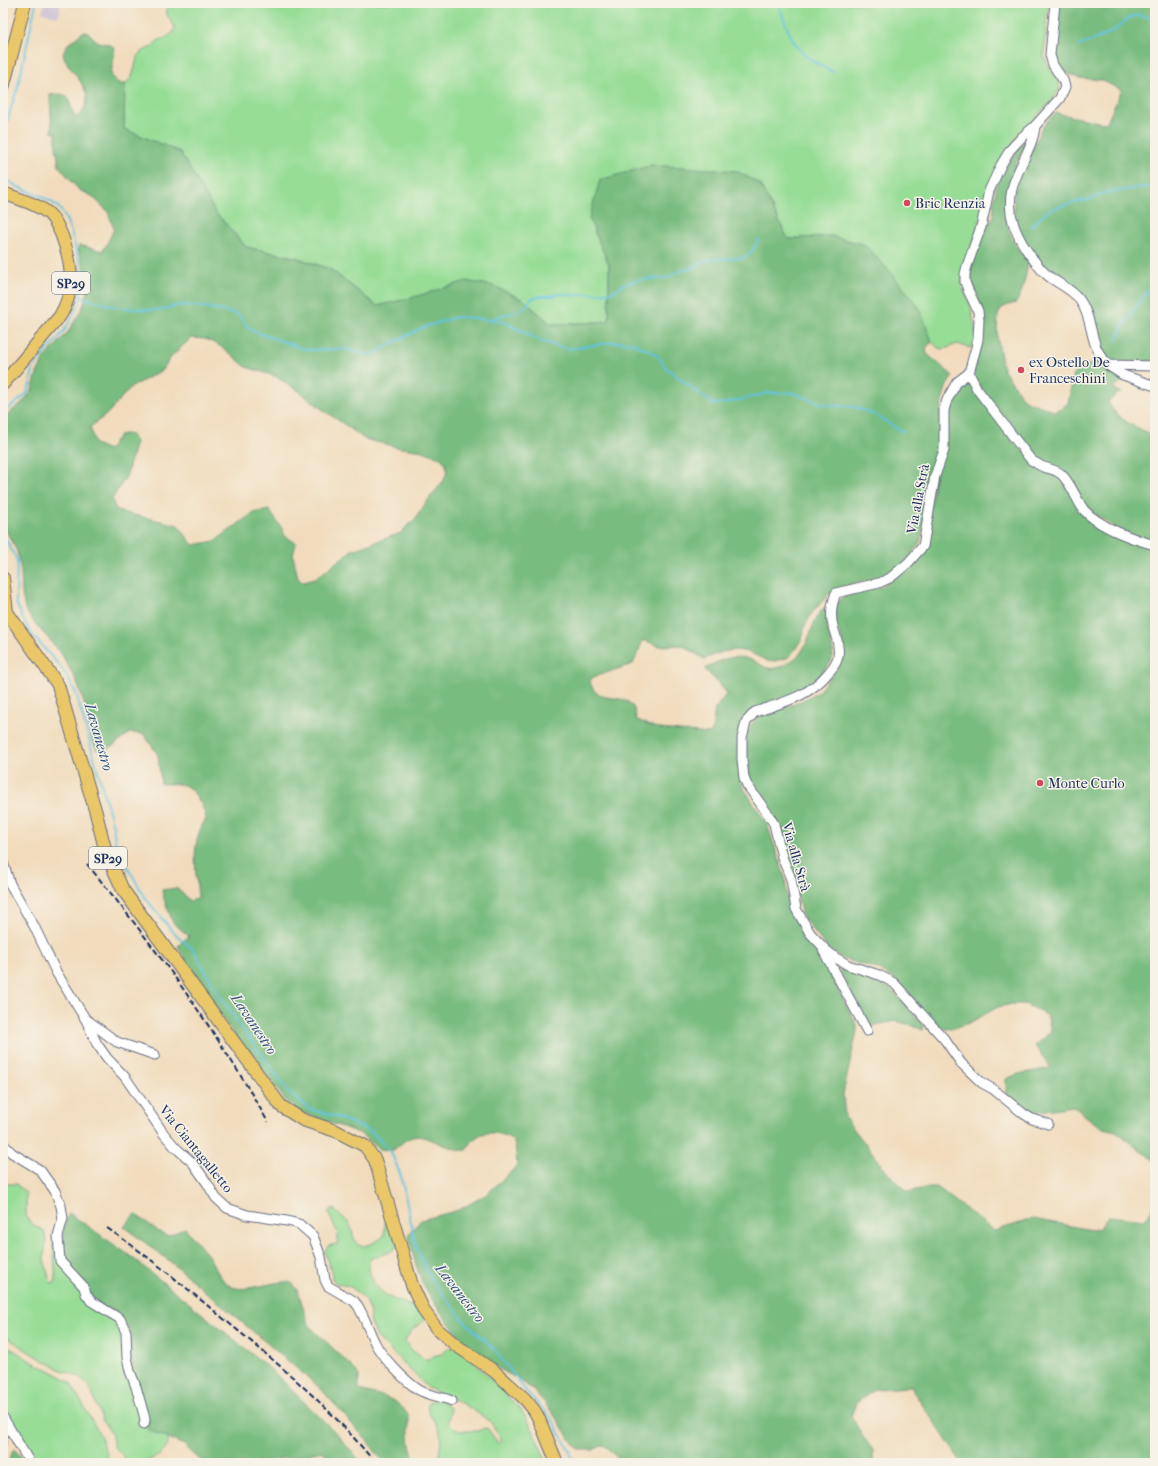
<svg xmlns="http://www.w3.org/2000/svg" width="1158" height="1466" viewBox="0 0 1158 1466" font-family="'IM FELL French Canon',serif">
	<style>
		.industrial { fill: #ccbfd4 }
		.green { fill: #97dd96; stroke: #59867a }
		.forest { fill: #79bc7f; stroke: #4a766e; fill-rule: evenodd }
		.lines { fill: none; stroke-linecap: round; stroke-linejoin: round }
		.stream { stroke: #61c3df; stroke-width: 2 }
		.minor-casing { stroke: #666b7f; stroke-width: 11 }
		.major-casing { stroke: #666b7f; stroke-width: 14 }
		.minor { stroke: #fff; stroke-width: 9 }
		.major { stroke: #eac769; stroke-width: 12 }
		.rail { stroke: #1b2f5e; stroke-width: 2; stroke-dasharray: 6 3; stroke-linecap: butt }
		.poi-dot { fill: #d1495b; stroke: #f7f3e8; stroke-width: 1.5 }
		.labels { text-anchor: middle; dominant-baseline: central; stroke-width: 3; stroke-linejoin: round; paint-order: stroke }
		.shield { fill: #f7f3e8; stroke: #5d6a87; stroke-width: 1 }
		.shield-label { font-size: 13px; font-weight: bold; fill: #1b2f5e }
		.poi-label { font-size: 14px; fill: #1b2f5e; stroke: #f7f3e8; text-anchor: start }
		.street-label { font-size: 14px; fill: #1b2f5e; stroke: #f7f3e8 }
		.water-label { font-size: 15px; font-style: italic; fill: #2c547e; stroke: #f7f3e8 }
	</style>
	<rect width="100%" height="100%" fill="#f7f3e8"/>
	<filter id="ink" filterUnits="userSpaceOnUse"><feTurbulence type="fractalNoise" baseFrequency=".025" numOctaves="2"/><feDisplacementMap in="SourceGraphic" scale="8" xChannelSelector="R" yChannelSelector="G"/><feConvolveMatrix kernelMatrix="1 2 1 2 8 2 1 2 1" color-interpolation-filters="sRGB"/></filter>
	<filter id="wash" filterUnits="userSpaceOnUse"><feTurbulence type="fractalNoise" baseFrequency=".012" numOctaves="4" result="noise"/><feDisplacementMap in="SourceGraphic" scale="16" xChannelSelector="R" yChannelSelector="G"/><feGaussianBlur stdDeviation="0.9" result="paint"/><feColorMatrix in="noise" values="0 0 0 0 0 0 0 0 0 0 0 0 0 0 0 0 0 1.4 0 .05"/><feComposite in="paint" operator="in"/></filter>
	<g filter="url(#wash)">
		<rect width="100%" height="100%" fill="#f1dbbc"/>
		<path class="industrial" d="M45,3H61L58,17L42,13Z"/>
		<g class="green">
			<path d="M166,3H1049L1047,15L1044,57L1052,72L1059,82V90L1052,100L1015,139L981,217L962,277V287L970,304L975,328V340L971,348L957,344L944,349L938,348L932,342L920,309L892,274L865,245L831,236L788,239L760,184L589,218L609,265V321L583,323L551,324L522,299L411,298L377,306L330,269L298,258L246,247L215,212L180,152L124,129L125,84C137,77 133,62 140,53C143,50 148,49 152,47C154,45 156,42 159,40C166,38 173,35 175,27L167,15Z"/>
			<path d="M3,1184H16L26,1193V1217L32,1224L44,1231L46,1240L44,1259L50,1282L54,1284L56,1279L53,1245L55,1241L121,1315L149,1420L148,1430L169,1439C168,1442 167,1446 166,1448C158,1461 138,1463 125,1463L124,1457L114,1447L111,1432L103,1422L89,1385L80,1377L59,1369L29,1352L3,1335Z"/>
			<path d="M332,1208C337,1213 346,1219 350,1225C353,1231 353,1241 358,1245C365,1249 379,1240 384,1236L385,1222L387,1218L398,1244L392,1251L370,1259C366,1275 377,1291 391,1298C400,1302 410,1304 417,1310C420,1313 423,1317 425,1320L413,1329L405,1340L409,1348L424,1359H429L433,1356L442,1354L449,1348L455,1347L471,1359L521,1410L530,1424L547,1463H448L439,1455C440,1447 442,1437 439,1429C435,1420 426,1414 428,1403L436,1399L441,1400L451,1409L448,1422L455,1429L459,1431H478L482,1429L487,1428L498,1443L502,1441L498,1433L490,1421L465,1405L428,1388L377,1337L371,1323L369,1309L366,1300L351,1287L336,1283L332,1279C333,1272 326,1261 325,1251L328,1246L337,1244C342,1232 330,1223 329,1211Z"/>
			<path d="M3,1343L32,1362L55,1373L70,1382L100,1435L110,1463H35L23,1439L3,1409Z"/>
		</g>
		<g class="forest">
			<path d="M1060,3H1155V361L1114,362L1105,356L1099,347L1091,311L1083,295L1068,282L1046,270L1020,234L1014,215V193L1022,169L1043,126L1055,113L1104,123L1107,122L1122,90L1101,80L1079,78L1061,70L1058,68L1053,51Z"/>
			<path d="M83,32H87C91,34 93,38 97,41C103,44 111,43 115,49L111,74C113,80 119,85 125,84L124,129L180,152L215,212L246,247L298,258L330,269L377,306L411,298L466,281L494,286L522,299L551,324L583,323L609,321V265L589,218L600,180L652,165L737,171L760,184L788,239L831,236L865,245L892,274L920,309L932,342L926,348L927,354L953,376L947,385L942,401L939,421L941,446L920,543L904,563L890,574L867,581L840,587L828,595L811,614L805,626L802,639L791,655L787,658L770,662L746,651L733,650L722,652L704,659L684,646L677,645L659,646L643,640L633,664L593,677L590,681C591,684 592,688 594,690C603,703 624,693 633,707C635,710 636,715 636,719L648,725L660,729L709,734L712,731L715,709L727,693L705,669C719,659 737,653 754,661C759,663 763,667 768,668C775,670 785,665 791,661C813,649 808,617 829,604L827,612V625L833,652L831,662L816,680L798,694L752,710L746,714L741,725L738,749L740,777L743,787L767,824L785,877L788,903L793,913L801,928L814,945L857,1025V1031L843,1094L845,1118L894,1180L908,1192L928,1187H937L994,1231L1033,1219L1092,1230L1100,1228L1108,1216L1145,1220L1155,1204V1463H962L913,1391L912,1387L876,1389L856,1403L851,1416L863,1437L873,1450V1463H623L604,1445L593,1450H580L575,1446C559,1424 545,1396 521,1381C506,1372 488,1364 475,1352C456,1334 431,1302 421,1279C415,1265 412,1249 408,1235L421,1220L459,1210L487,1194L517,1166C516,1158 517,1148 513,1141C508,1133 485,1130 478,1136C473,1139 469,1146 466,1150C460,1151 456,1149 450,1147C424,1139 417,1126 394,1150L380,1149L359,1133L298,1111L292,1107L285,1100L270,1079L237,1039L189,966L178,946L189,936L173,923L163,896L162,890L177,888L190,901L198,898C196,869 190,843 206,819C205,808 194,789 184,785C178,783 168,784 161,784L158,755L144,734L130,733L107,750H97L92,741L85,706L76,680L61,653L33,621L25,609L22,593L21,571L17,551L3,525V418L24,401L32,390L37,373L45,357L68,332L82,309L88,291L85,272L78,249L79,245L102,251L107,244L114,229L108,212L92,196L79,190L59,166L56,147V132L52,133L50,95C76,91 65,103 76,117C81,115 82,112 84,108C96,90 68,72 63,54L67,45ZM191,338L205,339L217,344L231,354L246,367L275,376L299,391L322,409L351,429L364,439L389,445L395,447L423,451L441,458L446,464L447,472L444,480L425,504L414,521L407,526L401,533L352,550L315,579L304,582H302L298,578L293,555L296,543L285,536L281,527L269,510L253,513L215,541L193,545L178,525L121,512L115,508L112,499L126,477L136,442L132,435C118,431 116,440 109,450L95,444L90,427L107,414L130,388L162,370L172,356Z"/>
			<path d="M1025,141C1023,151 1017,160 1014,170C1005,194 1001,221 1015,244C1018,250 1024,255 1029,261C1025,276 1024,290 1016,303L1008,305L1002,308L998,315L997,335L1003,369L1021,396L1024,400L1054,411L1061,409L1068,403L1074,373L1087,365L1098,362L1105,369L1124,380L1113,388L1122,393H1118L1108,402C1116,420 1138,428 1155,436V461L1153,466L1155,468V542L1118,530L1086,508L1073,482L1032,458L973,377L979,347L982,309L969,273L981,238L993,218L994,201L997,185L1003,170L1022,144Z"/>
			<path d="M965,383L972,386L1014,443L1058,477L1072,493L1078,510L1090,520L1155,548V1161L1116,1131L1100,1127L1073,1106L1033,1112L1006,1095V1079L1018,1074L1051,1068L1035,1046L1051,1032L1048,1017L1041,1011L1024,1004H1012L998,1007L971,1022L952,1029L941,1028L931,1020L895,980L878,969L843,959L827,948L802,916L790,866L782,844L749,778L747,755V735L750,727L756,718L799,702L817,693L836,670L843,654L842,640L836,624V608L840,599L855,592L881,587L923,553L947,405L960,384Z"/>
			<path d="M839,965C850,972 863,975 876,980C895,989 909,1010 924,1026L923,1030L908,1024L895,1021L871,1026L867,1023L838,967Z"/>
			<path d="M69,1213L133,1258L268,1367L333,1430L362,1463H336L322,1451L301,1456L251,1463H209L199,1459L184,1445L148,1430L149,1420L132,1365L128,1328L92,1298L62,1260V1238L64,1226Z"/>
			<path d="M135,1214L162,1234L168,1236L185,1228C192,1237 200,1245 207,1254C214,1264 219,1279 230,1286C245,1295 283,1276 293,1284C301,1291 303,1315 310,1326C313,1331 319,1335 323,1339C334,1349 345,1360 356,1371L359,1376V1390C381,1396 395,1396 409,1416C409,1432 407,1450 418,1463H384L369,1443L320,1388L167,1259L124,1227Z"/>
			<path d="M3,1428L8,1436V1444L3,1445Z"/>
			<path d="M13,1450H15L26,1463H8Z"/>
			<path d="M439,1455L448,1463H432Z"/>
		</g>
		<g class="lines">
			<g class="stream">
				<path d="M778,3C782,15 786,27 792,38C800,54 817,65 833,72"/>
				<path d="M1079,46L1112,32L1129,18L1137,15L1155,19"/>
				<path d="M3,134L18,86L36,3"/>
				<path d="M3,176C17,192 43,192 58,207C67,215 72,235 75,246C85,282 86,300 63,332C55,343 44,352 36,364C30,372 32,384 27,393C23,399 9,407 3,412"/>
				<path d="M1031,226L1045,213L1051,209L1075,202L1089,200L1104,193L1144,187H1155"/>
				<path d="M81,297L116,307L151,310H161L180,305L205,307L233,313L240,316L248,327L253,331L301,348L310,350L344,349L367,355L374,354L394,342L424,327L456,317L474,318L504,322L541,341L568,349L615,342L633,343L650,351L659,357L666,368L713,404L726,403L768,393H793L825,405L855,407L873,414L903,432"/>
				<path d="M489,320L506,314L517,312L524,308L531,299L542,296H551L560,294L574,295L608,293L616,290L622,285L638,280L667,278L679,271L692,268L704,261L717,259L744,258L752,251L759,239"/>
				<path d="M1117,340L1123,326L1155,280"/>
				<path d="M3,534L17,560L16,603L22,617L31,633L63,670L76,693L113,826L116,847L146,899L174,933L193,949L213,985L240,1026L268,1063L288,1092L309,1109L337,1117L372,1132L391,1152L401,1176L416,1247L431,1279L464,1321L493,1348L526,1391L551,1418L569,1449L574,1463"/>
			</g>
		</g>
	</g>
	<g filter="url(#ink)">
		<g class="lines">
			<g class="minor-casing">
				<g id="minor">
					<path d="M1055,3L1050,55L1053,65L1063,80L1065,87L1060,98L1035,126L1022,137L1010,150L1001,165L989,191L981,227L967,266L965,274V282L968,290L978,311L979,320L978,340L969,373L977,389L1031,460C1034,462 1038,464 1041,466C1048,469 1055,469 1061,474C1072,484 1075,498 1084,510C1099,527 1133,539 1155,545"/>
					<path d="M1035,126C1033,148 1017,168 1012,189C1006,216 1017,238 1033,259C1037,264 1040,269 1045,273C1055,283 1070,287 1079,299C1089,312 1090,329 1095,344C1097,352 1103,359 1108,365L1155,366"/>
					<path d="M1109,366L1123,375L1155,386"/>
					<path d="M969,373L957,382L947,400L944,410V450L935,476L923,546L908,563L890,578L879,583L836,593C832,603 830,615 833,626C834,633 838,639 838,647C840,657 836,664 829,672C809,697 784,702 755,712L746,722L742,738V759L744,778L747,785L768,814L774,824L782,857L791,879L796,909L810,933L826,950L836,958L848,965L879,975L894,983L945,1040L961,1063L982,1083L993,1089L1024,1114L1032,1119L1048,1124"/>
					<path d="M3,862L10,884L34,926L56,972L86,1020L97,1044L107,1058L125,1077L164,1134L175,1147L193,1163L207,1183L216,1198L227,1208L247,1215L287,1221L299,1224L313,1236L321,1257L325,1280L328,1286L354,1301L358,1306C365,1318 369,1331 375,1343C381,1356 406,1382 419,1390C429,1396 441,1396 452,1401"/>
					<path d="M823,950L867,1031"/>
					<path d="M87,1020L117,1042L155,1055"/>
					<path d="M3,1144L12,1153L40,1170L55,1191L61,1206L63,1218L58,1236L60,1261L84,1287L86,1294L91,1301L120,1319L126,1332L127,1357L130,1371L136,1387L144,1415L145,1420L144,1424"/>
					<path d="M3,1417L30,1463"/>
				</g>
			</g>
			<g class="major-casing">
				<g id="major">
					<path d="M3,88L25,3"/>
					<path d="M3,193C16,198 41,205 50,215C56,221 59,229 62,236C72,263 76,290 60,316L3,384"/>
					<path d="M3,578L7,612L58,685L96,813L106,853L123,890L281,1106L303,1120L336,1131L365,1146L375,1160L412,1285L424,1311L437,1329L457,1346L494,1371L525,1399L534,1410L539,1419L557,1463"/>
				</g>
			</g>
			<use href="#minor" class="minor"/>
			<use href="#major" class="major"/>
			<g class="rail">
				<path d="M87,864C154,945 216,1030 268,1122"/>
				<path d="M107,1228C147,1255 183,1285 219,1315C275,1361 330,1406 375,1463"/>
			</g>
		</g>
	</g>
	<g class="poi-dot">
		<circle cx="907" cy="203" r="4"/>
		<circle cx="1021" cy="370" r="4"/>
		<circle cx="1040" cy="783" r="4"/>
	</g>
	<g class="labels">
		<g class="shield">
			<rect x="52" y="272" width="38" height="22" rx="3"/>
			<rect x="89" y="847" width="38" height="22" rx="3"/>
		</g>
		<g class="shield-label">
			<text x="71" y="283">SP29</text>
			<text x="108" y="858">SP29</text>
		</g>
		<g class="poi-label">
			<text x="915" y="203">Bric Renzia</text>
			<text x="1029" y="362">ex Ostello De<tspan x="1029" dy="16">Franceschini</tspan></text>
			<text x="1048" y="783">Monte Curlo</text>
		</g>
		<g class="street-label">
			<text transform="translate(918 499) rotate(-79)">Via alla Strà</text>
			<text transform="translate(796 857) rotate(74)">Via alla Strà</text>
			<text transform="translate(196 1149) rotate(51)">Via Ciantagalletto</text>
		</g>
		<g class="water-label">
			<text transform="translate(99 737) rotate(74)">Lavanestro</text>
			<text transform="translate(254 1024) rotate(56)">Lavanestro</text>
			<text transform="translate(460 1293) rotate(52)">Lavanestro</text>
		</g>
	</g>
	<rect width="1158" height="1466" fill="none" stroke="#f7f3e8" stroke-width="16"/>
</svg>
